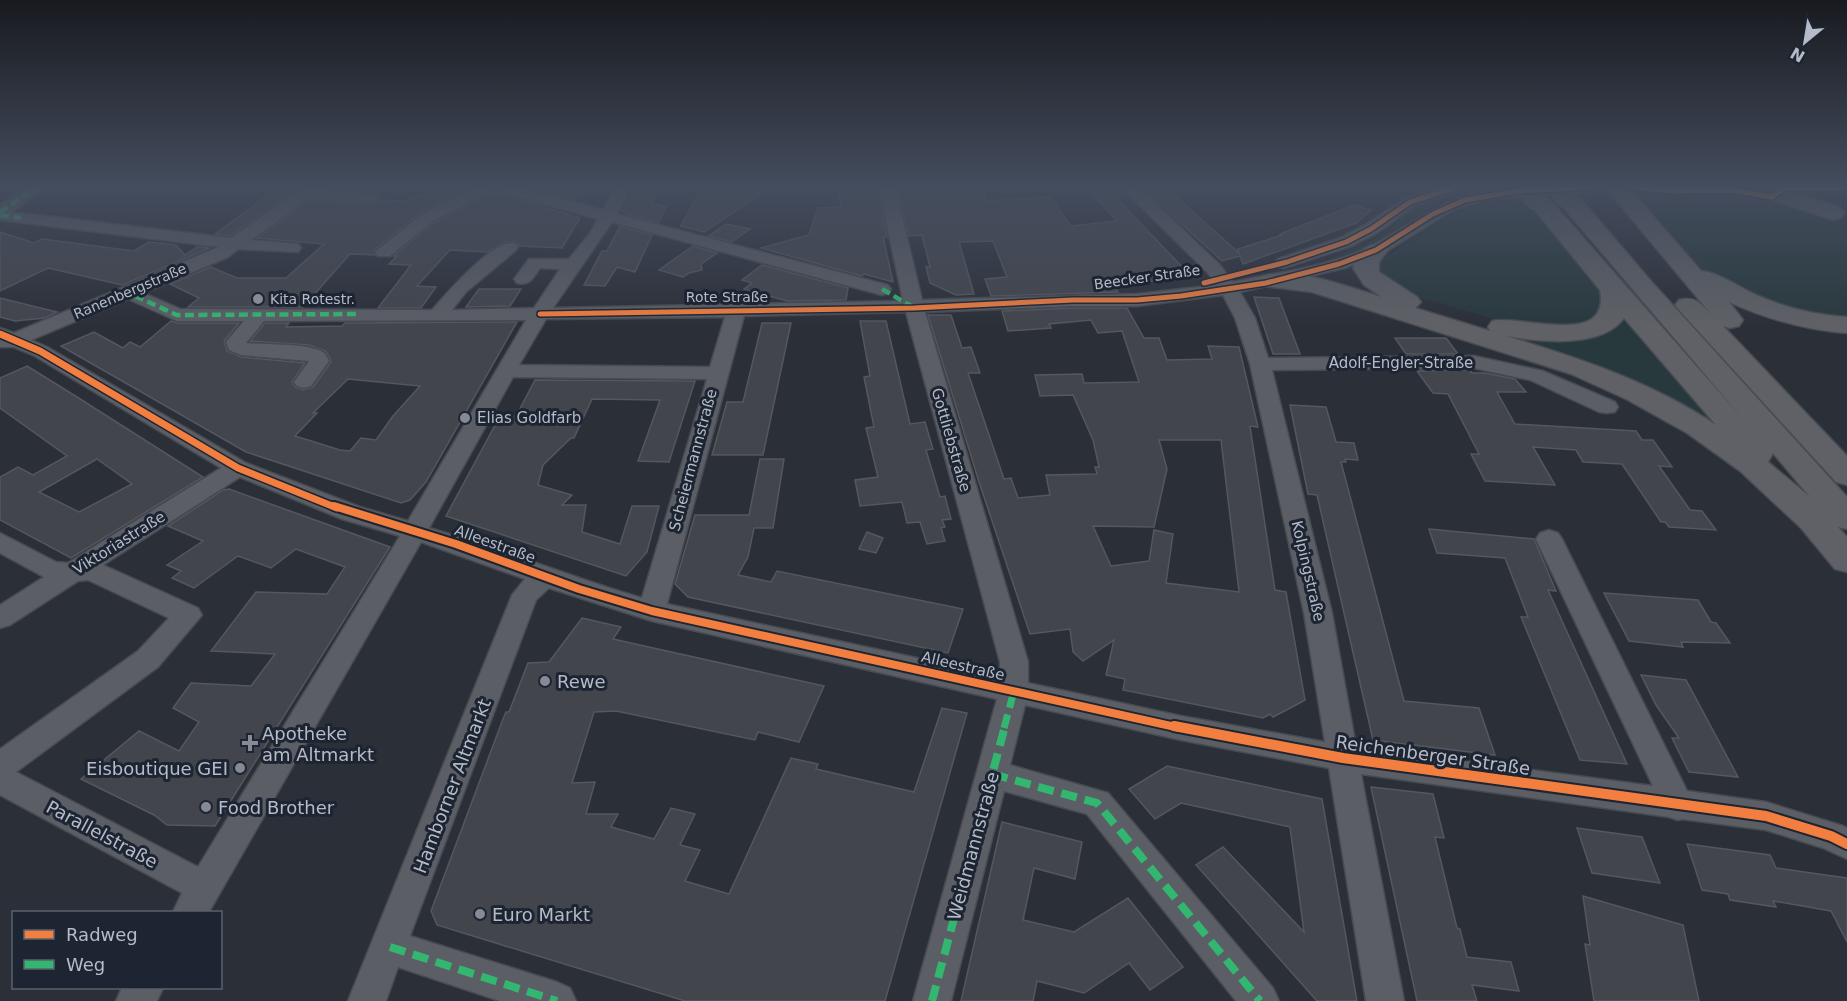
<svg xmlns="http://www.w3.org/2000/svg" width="1847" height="1001" viewBox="0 0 1847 1001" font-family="'DejaVu Sans',sans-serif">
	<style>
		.green { fill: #28393d }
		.building { fill: #42454c; stroke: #53575f; stroke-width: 1.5; fill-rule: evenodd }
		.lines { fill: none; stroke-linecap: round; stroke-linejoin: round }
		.minor-casing { stroke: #464a51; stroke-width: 3 }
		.highway-casing { stroke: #484b53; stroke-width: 3 }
		.minor { fill: #5b5e65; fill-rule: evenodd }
		.highway { fill: #5f6166; fill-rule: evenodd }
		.highway-bridge-casing { stroke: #484b53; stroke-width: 26; stroke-linecap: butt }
		.highway-bridge { stroke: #5f6166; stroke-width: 24 }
		.quiet-far2 { stroke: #33b770; stroke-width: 4.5; stroke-dasharray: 9 4.5; stroke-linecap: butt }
		.quiet-far1 { stroke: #33b770; stroke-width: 7; stroke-dasharray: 14 7; stroke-linecap: butt }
		.quiet { stroke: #33b770; stroke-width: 8; stroke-dasharray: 16 8; stroke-linecap: butt }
		.cycleway-far3-casing { stroke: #1e2532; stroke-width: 8 }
		.cycleway-far2-casing { stroke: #1e2532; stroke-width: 10 }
		.cycleway-far1-casing { stroke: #1e2532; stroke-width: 12 }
		.cycleway-casing { stroke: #1e2532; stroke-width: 14 }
		.cycleway-far3 { stroke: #f27e40; stroke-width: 5 }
		.cycleway-far2 { stroke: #f27e40; stroke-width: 7 }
		.cycleway-far1 { stroke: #f27e40; stroke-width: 8 }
		.cycleway { stroke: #f27e40; stroke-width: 10 }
		.poi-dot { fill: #858a96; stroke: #1e2532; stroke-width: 2 }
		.labels { text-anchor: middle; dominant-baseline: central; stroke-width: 6; stroke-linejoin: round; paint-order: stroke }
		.far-street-label { font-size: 14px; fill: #b5bbc8; stroke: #1e2532 }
		.far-poi-label { font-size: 14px; fill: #b5bbc8; stroke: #1e2532; text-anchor: start }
		.street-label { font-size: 15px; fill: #b5bbc8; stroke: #1e2532 }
		.poi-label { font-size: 15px; fill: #b5bbc8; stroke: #1e2532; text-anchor: start }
		.near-poi-label { font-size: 18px; fill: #b5bbc8; stroke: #1e2532; text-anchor: start }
		.near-street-label { font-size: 18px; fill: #b5bbc8; stroke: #1e2532 }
	</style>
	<rect width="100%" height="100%" fill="#2b2f38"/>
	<g class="green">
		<path d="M1477,187H1516L1471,192L1438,203L1405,223L1370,248L1325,263L1322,262C1340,252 1360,247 1378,237C1390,230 1397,221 1406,212C1421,198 1457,190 1477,187Z"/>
		<path d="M1731,191C1771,194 1815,206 1847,229V321L1801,316L1706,276L1688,261L1629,192Z"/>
		<path d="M1524,197L1598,285L1605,297L1598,318L1582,325L1520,327L1408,294L1379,274L1381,262L1388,256L1445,218L1459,211L1476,205Z"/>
		<path d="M1624,315L1736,440L1707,424L1460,323C1491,331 1571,344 1600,335C1611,332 1619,325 1624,315Z"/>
	</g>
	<g class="building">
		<path d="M442,187H470L420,213L374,250L375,255L350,254L303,307H188L199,298L170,284L211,267L237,278H286L324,244L257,238L309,201L369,204L378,200L406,201Z"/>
		<path d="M526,187H592L571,199Z"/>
		<path d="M637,187H661L651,203L666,207L658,223L626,214L627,212L622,211Z"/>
		<path d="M702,187H772L704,232L681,226Z"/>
		<path d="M877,187L887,237H883L893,282L864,274L862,276L761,248L809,235L818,208L841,207L839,194L845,193L844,189Z"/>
		<path d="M897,187H920L922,193L981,189L986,201L1050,197L1071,226L1117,221L1089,190L1092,189L1090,187H1119L1124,193L1117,199L1190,275L1115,287L1118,292L991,296L985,279L1007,277L993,241L959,242L974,294L956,295L930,283L926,267H930L922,235L909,236Z"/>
		<path d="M1141,187H1165L1239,253L1238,249L1282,235L1280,234L1354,205L1371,210L1356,223L1243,264L1240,256L1222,261Z"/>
		<path d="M275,190H295L230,236L215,234Z"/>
		<path d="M493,192L580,218L562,248L520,246L515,241L505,242L487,252L450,250L417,286L436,287L421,308H378L411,265L389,264L397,256H393L434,223Z"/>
		<path d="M726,224L750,229L732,242L709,236Z"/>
		<path d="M620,226L652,235L635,272L617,267L605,286L584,285L602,251H607Z"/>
		<path d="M0,232L34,243L42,239L134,251L149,242L176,245L185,255L197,247L210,248L122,285L48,268L0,291Z"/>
		<path d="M693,246L717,253L701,264L702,270L689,273L683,277L659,270Z"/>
		<path d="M762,265L848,288L846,300L787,301L744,289L752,283L742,280Z"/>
		<path d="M479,289H521L510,306L466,307Z"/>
		<path d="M1254,297L1279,298L1300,354H1273Z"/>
		<path d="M0,298L57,312L45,318L15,321L0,317Z"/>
		<path d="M1073,308H1127L1144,338H1159L1167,360L1212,359L1208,346L1239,347L1258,427L1250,426L1275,590L1286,592L1305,700L1296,705L1273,717L1270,714L1263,718L1123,690L1125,679L1106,675L1114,640L1083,661L1073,652L1070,629L1030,634L979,482L928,315H951L962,348L971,347L980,373H968L1004,479L1011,478L1018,498L1050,495L1046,475L1097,474L1095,467H1099L1093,440L1073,395L1040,396L1035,375L1082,374L1084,383L1139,382L1122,331L1098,333L1091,320L1049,324L1051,328L1008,331L1002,311ZM1159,440H1221L1239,592L1166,583L1173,534L1154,530L1149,561L1111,566L1093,526L1154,527L1167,469Z"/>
		<path d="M171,321L177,323H239L224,341L227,351L241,357L305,363L292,382L295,387L303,390L313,387L331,362L329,356L325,351L309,345L250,341L265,323H289L286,327L342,326L345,323L517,322L426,482L410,500L401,503L246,452L61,346L94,332L123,348L130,342L140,347ZM348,379L420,386L393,416L376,440L361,438L350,451L340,450L295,436L317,413H313Z"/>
		<path d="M860,321H886L910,424L925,422L933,449L926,450L940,497L945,496L951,519L942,520L945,527L941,528L945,541L927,544L920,522L907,523L902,502L860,506L855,480L878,477L866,428L874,427L864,377L870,376Z"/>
		<path d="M762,323H791L763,455H712L727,402H743Z"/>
		<path d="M1395,338H1446L1458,354H1406Z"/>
		<path d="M27,366L77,397L203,477L71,558L0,520V477L18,467L33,475L67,456L0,408V378ZM97,459L132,484L79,512L39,492Z"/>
		<path d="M1470,370L1472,373H1485L1515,379L1526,392H1497L1515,424L1636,431L1642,440H1653L1672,467L1659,466L1690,510L1702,511L1716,530L1669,527L1665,522H1661L1622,464L1583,462L1576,450L1533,447L1555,485L1485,481L1471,454H1479L1448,394L1433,393L1417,371Z"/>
		<path d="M535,380L695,381L669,462L638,461L660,400L592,399L574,438H571L543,465L538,485L572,495L562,505H586L582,532L620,544L632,506H659L647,552L626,576L446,516L500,416H516Z"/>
		<path d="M1290,405L1326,407L1336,442L1354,443L1358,460L1345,459L1346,462H1341L1404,701L1479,708L1495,755L1373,740L1317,495L1308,494Z"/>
		<path d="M760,459H784L773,528H754L748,557L738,575L771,582L777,571L963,609L948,653L688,597L675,584L695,515H749Z"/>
		<path d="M229,489L390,547L215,826L167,825L154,815L81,779L139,731L179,751L199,722L173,708L191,683L251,686L275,654L211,651L256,592L327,594L345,567L296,549L271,568L238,556L194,588L172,578L181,571L167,565L203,541L168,526L223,490Z"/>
		<path d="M1429,529L1534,539L1556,591L1548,590L1627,764L1580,760L1521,617H1528L1505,558L1437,553Z"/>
		<path d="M867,532L883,538L876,553L859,549Z"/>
		<path d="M1604,593L1698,600L1711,622L1716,623L1730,643L1681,642L1683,647L1629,641Z"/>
		<path d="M582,618L621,627L613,639L824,686L799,742L758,732L755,740L616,711L594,712L572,783L595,782L586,814H618L611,827L654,839L671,808L695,814L680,845L700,850L685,881L729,894L791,758L818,764L816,769L914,792L942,708L967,713L885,1001H685L437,925L431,911L503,719L506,712H509L528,663L549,662Z"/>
		<path d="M1641,675L1686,680L1738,777L1689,772L1672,738H1679L1656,705Z"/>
		<path d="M1167,766L1322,799L1357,1001H1317L1196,865L1223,847L1304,932L1290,827L1181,803L1155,819L1129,789Z"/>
		<path d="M1371,787L1433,794L1444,838L1435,837L1457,928L1460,929L1467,957L1511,962L1519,991L1472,985L1477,1001H1417Z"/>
		<path d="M1002,822L1082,842L1075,879L1034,868L1023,920L1074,932L1128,898L1183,967L1150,990L1129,963L1084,993L1037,981L1033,1001H961Z"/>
		<path d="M1577,828L1642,837L1660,883L1592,873Z"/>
		<path d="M1687,844L1770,855L1776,868L1847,878V942L1831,911L1773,901L1776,907L1730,900L1728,894L1702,890Z"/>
		<path d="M1583,896L1683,925L1699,1001H1594L1585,944L1590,945Z"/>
	</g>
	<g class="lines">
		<g class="minor-casing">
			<g id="minor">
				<path d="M27,187H46L12,212L231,238L304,187L375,194L377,197L375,200L369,202L308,199L251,240L298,244L301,248L298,252L238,249L228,257L143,293L180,309L432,310C446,294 494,238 515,243L518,247L515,251L466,292L452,310L534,308L560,269L540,268C533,278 530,286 517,283L514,279L529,259H569L590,233L598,219L493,190L433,221L390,256H378L375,252L421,215L475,187H517L603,210L616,187H632L617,214L888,285L891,289L888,293L882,295L612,222L553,308L903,301L879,187H895L922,300L1137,294L1217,285L1207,272L1121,187H1138L1219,264L1233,282C1278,272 1329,267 1371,246C1410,226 1436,202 1481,191C1518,182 1562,187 1600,187L1592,192L1486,200L1455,209L1382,254L1345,268L1240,292L1255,318L1268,358L1474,356L1543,371L1615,402L1618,407L1615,412L1607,413L1599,412L1530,380L1474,368L1272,370L1332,613L1356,747L1653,786L1536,539L1540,533L1549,530L1558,533L1562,539L1687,791L1766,802L1843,826L1847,828V859L1823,848L1766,830L1682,819L1678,820L1669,817L1361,774L1404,1001H1366L1329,768L1181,740L1025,705L1010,765L1108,793L1273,988L1279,1001H1236L1087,814L1004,791L951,1001H913L997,699L652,621L549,588L536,600L410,936L557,982L570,988L576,1001H500L398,967L386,1001H348L512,595L525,579L421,542L209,912H173L182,893L0,795V749L138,651L169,618L88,580L78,581L10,625L0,628V605L44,577L0,553V533L56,562L68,563L221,468L33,355L14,347H0V328L14,333L219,247L0,220V205ZM1223,295L1235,318L1250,364L1304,613L1325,742L1181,716L1028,683V662L925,312L1073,306H1137ZM128,299L177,321H244L226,342L229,350L241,355L309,361L294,382L297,386L304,388L311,386L329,361C328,359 326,354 324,353C311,343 263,345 246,343L264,321L526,320L408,521L360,507L246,463L47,347L31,340ZM906,312L1000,662V676L667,604L744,316ZM725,317L710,367L519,365L546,319ZM513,377L707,379L642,598C570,577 501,548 429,528ZM240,477L342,519L400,536L198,867L16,772L158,667L202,615L198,608L103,565Z"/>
				<path d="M1440,187H1465L1463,190L1416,205L1377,233L1352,246L1284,268L1278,267L1275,263L1278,259L1340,238L1365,225L1404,199Z"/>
				<path d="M122,988H163L157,1001H116Z"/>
			</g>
		</g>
		<g class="highway-casing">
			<g id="highway">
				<path d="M1605,187H1628L1701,271C1719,272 1743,290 1761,297C1789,309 1817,315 1847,317V333C1805,330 1767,319 1729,302L1743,320L1739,326L1730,328L1723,326L1847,456V485L1836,482L1679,310L1675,305L1679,300C1695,296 1700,303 1711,314Z"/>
				<path d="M1729,187H1778L1841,208L1844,213L1841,218L1833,220L1773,200L1732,192Z"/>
				<path d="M1566,189L1574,191L1650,280L1847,497V529L1838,527L1847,537V572L1835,569L1801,528L1740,471L1687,433L1626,399L1571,374L1312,292L1263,286L1260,281L1263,276C1299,267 1347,287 1382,297L1364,285L1353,268C1357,252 1368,241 1384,245L1388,250L1379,262V272L1417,297L1421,302L1415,308L1490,331L1488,327L1492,321C1521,314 1611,349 1600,290L1525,198L1528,193L1536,191L1544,193L1742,418L1558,201L1555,196L1558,191ZM1624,318L1716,425C1652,382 1579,358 1506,336C1539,342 1602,349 1624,318ZM1773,453L1810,497L1768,462Z"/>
			</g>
		</g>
		<use href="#minor" class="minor"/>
		<use href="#highway" class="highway"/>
		<g class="highway-bridge-casing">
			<g id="highway-bridge">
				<path d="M1529,187L1536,198"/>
				<path d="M1560,187L1566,196"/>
			</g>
		</g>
		<use href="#highway-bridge" class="highway-bridge"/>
		<g class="quiet-far2">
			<path d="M0,212L38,187"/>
			<path d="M0,215L21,218"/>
			<path d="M882,289L911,306"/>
			<path d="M135,296L177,315L359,314"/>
		</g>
		<path class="quiet-far1" d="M1004,728L1014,691"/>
		<g class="quiet">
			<path d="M992,774L1097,803L1260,1001"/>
			<path d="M390,947L557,1001"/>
			<path d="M932,1001L1005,726"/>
		</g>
		<g class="cycleway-far3-casing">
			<g id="cycleway-far3">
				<path d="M1632,187L1674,191L1731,190L1772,197L1784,188H1847"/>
				<path d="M1204,283L1287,262L1346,242L1371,229L1410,202L1457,187"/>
				<path d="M540,314L914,308L1073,300H1137L1181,296L1266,283L1339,264L1376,250L1433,214L1465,200L1518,191L1592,187"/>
			</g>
		</g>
		<g class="cycleway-far2-casing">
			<path id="cycleway-far2" d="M0,334L40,351L238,468L337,508"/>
		</g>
		<g class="cycleway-far1-casing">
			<path id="cycleway-far1" d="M334,506L456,544L579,589L652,611L1180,728"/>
		</g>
		<g class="cycleway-casing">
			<path id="cycleway" d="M1174,726L1343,758L1766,816L1831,836L1847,844"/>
		</g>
		<use href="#cycleway-far3" class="cycleway-far3"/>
		<use href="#cycleway-far2" class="cycleway-far2"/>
		<use href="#cycleway-far1" class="cycleway-far1"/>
		<use href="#cycleway" class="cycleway"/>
	</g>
	<linearGradient id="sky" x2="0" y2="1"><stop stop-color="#181a1f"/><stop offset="0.57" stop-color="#444d5e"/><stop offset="1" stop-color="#444d5e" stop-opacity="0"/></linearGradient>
	<rect width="1847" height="327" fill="url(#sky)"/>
	<g class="poi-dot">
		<circle cx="258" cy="299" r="6"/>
		<circle cx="465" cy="418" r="6"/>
		<circle cx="545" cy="681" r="6"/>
		<path d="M247 734h6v6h6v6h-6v6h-6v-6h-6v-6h6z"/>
		<circle cx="240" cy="768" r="6"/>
		<circle cx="206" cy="807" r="6"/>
		<circle cx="480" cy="914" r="6"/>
	</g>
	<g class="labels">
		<g class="far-street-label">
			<text transform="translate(1147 277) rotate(-8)">Beecker Straße</text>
			<text transform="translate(130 291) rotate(-23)">Ranenbergstraße</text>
			<text x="727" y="297">Rote Straße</text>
		</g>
		<g class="far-poi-label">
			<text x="270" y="299">Kita Rotestr.</text>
		</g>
		<g class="street-label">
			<text x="1401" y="363">Adolf-Engler-Straße</text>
			<text transform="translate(951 440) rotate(74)">Gottliebstraße</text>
			<text transform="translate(693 460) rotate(-75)">Scheiermannstraße</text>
			<text transform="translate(119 543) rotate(-32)">Viktoriastraße</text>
			<text transform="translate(495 544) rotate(20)">Alleestraße</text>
			<text transform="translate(1308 571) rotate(77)">Kolpingstraße</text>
			<text transform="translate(963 666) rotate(13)">Alleestraße</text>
		</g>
		<g class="poi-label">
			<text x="477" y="418">Elias Goldfarb</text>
		</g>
		<g class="near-poi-label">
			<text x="557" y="681">Rewe</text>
			<text x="262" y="733">Apotheke<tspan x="262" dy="21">am Altmarkt</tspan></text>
			<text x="228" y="768" text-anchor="end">Eisboutique GEI</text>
			<text x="218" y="807">Food Brother</text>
			<text x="492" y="914">Euro Markt</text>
		</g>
		<g class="near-street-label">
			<text transform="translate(1433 755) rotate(8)">Reichenberger Straße</text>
			<text transform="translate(452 786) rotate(-69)">Hamborner Altmarkt</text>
			<text transform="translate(102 834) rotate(28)">Parallelstraße</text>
			<text transform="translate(973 846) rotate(-75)">Weidmannstraße</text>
		</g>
	</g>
	<rect x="12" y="911" width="210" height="78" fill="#1e2532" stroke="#5a616e" stroke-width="1.5"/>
	<rect x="24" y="930" width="30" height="9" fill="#f27e40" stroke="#5a616e" stroke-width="1.5"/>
	<text x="66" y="941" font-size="18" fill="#b5bbc8">Radweg</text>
	<rect x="24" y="960" width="30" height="9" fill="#33b770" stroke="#5a616e" stroke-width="1.5"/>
	<text x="66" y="971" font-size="18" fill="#b5bbc8">Weg</text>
	<g transform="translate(1805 42) rotate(210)" stroke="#1e2532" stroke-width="4.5" paint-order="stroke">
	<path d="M0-4.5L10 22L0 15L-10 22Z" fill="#b5bbc8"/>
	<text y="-9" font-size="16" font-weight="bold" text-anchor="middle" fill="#b5bbc8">N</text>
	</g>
</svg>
